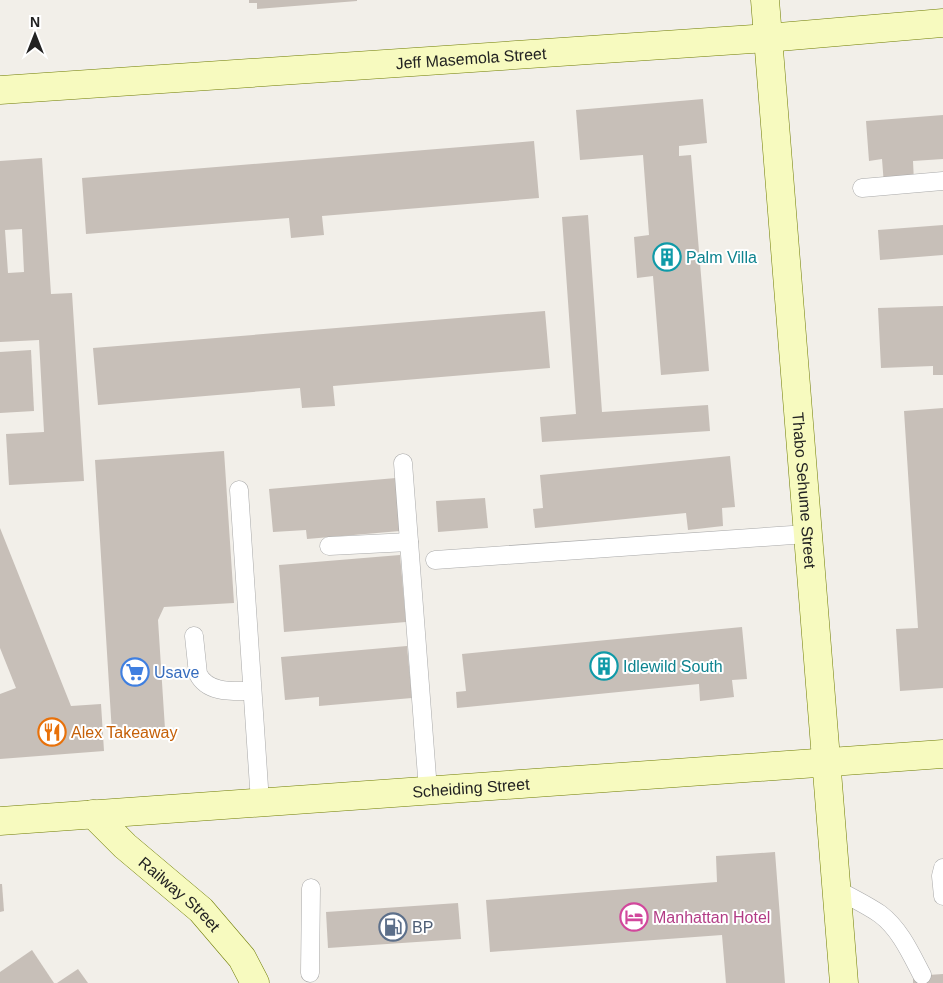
<svg xmlns="http://www.w3.org/2000/svg" width="943" height="983" viewBox="0 0 943 983" font-family="Arial,sans-serif">
	<style>
		.building { fill: #c7bfb8; fill-rule: evenodd }
		.lines { fill: none; stroke-linecap: round; stroke-linejoin: round }
		.lane-casing { stroke: #a9a9a9; stroke-width: 19 }
		.secondary-casing { stroke: #707d05; stroke-width: 29 }
		.lane { stroke: #fff; stroke-width: 18 }
		.secondary { stroke: #f7fabf; stroke-width: 28 }
		.labels { text-anchor: middle; dominant-baseline: central; stroke-width: 4; stroke-linejoin: round; paint-order: stroke }
		.street-label { font-size: 16px; fill: #222; stroke: #fff }
		.culture-label { font-size: 16px; fill: #0d838f; stroke: #fff; text-anchor: start }
		.shop-label { font-size: 16px; fill: #366cbe; stroke: #fff; text-anchor: start }
		.food-label { font-size: 16px; fill: #c56008; stroke: #fff; text-anchor: start }
		.hotel-label { font-size: 16px; fill: #b23c85; stroke: #fff; text-anchor: start }
		.service-label { font-size: 16px; fill: #4e5e75; stroke: #fff; text-anchor: start }
	</style>
	<rect width="100%" height="100%" fill="#f2efe9"/>
	<g class="building">
		<path d="M249,0H357V1L257,9V3H249Z"/>
		<path d="M703,99L707,143L679,146V156L691,155L709,371L661,375L653,276L637,278L634,237L649,235L643,155L580,160L576,110Z"/>
		<path d="M943,115V159L913,161L914,182L884,185L882,159L869,161L866,121Z"/>
		<path d="M534,141L539,198L322,216L324,235L291,238L289,218L86,234L82,178Z"/>
		<path d="M42,158L51,294L72,293L84,481L9,485L6,434L44,432L39,340L0,342V161ZM22,229L24,272L8,273L5,230Z"/>
		<path d="M588,215L602,412L708,405L710,431L542,442L540,417L576,414L562,217Z"/>
		<path d="M943,225V255L880,260L878,230Z"/>
		<path d="M943,306V375H933V366L881,368L878,308Z"/>
		<path d="M545,311L550,368L333,386L335,406L302,408L300,388L98,405L93,348Z"/>
		<path d="M31,350L34,411L0,413V352Z"/>
		<path d="M943,408V688L900,691L896,629L918,628L904,411Z"/>
		<path d="M224,451L234,603L164,607L158,620L165,729L112,733L95,460Z"/>
		<path d="M730,456L735,507L722,508L723,526L688,530L686,513L535,528L533,509L543,508L540,475Z"/>
		<path d="M396,478L400,531L307,539L306,530L273,532L269,489Z"/>
		<path d="M485,498L488,528L438,532L436,501Z"/>
		<path d="M0,528L71,706L101,704L104,751L0,759V694L16,688L0,648Z"/>
		<path d="M400,555L406,622L284,632L279,565Z"/>
		<path d="M742,627L747,679L732,680L734,697L700,701L699,684L457,708L456,692L466,691L462,654Z"/>
		<path d="M407,646L412,698L319,706V697L285,700L281,657Z"/>
		<path d="M775,852L785,983H726L722,935L490,952L486,900L717,882L716,856Z"/>
		<path d="M0,884H2L4,911L0,912Z"/>
		<path d="M458,903L461,939L328,948L326,912Z"/>
		<path d="M32,950L54,983H0V972Z"/>
		<path d="M78,969L88,983H57Z"/>
		<path d="M943,974V983H913V976Z"/>
	</g>
	<g class="lines">
		<g class="lane-casing">
			<g id="lane">
				<path d="M862,188L943,181"/>
				<path d="M403,463L428,790"/>
				<path d="M239,490L260,802"/>
				<path d="M329,546L409,542"/>
				<path d="M435,560L807,534"/>
				<path d="M194,636L198,674C208,694 234,691 252,691"/>
				<path d="M943,868L941,876L943,896"/>
				<path d="M836,889C850,897 867,905 880,914C900,929 911,954 922,975"/>
				<path d="M310,973L311,888"/>
			</g>
		</g>
		<g class="secondary-casing">
			<g id="secondary">
				<path id="s1" d="M765,0L844,983"/>
				<path id="s2" d="M0,90L767,38L943,23"/>
				<path id="s3" d="M93,814L125,846L201,910L242,958L255,983"/>
				<path id="s4" d="M0,821L943,754"/>
			</g>
		</g>
		<use href="#lane" class="lane"/>
		<use href="#secondary" class="secondary"/>
	</g>
	<defs>
		<g id="building-ring" transform="scale(1.4375)"><circle r="9.5" fill="#fff" stroke="#0f9aa8" stroke-width="1.5"/><path d="M-4-6H4V6H1V3H-1V6H-4ZM-2.5-4.3h1.7v1.8h-1.7ZM.8-4.3h1.7v1.8H.8ZM-2.5-1h1.7V.8h-1.7ZM.8-1h1.7V.8H.8Z" fill="#0f9aa8"/></g>
		<g id="supermarket-ring" transform="scale(1.4375)"><circle r="9.5" fill="#fff" stroke="#3f7fe0" stroke-width="1.5"/><path d="M-6-5.5h2.5l.6 2H6L4.5 2H-2.5L-4.4-4H-6ZM-1.5 3.2a1.3 1.3 0 1 0 .1 0ZM3 3.2a1.3 1.3 0 1 0 .1 0Z" fill="#3f7fe0"/></g>
		<g id="restaurant-ring" transform="scale(1.4375)"><circle r="9.5" fill="#fff" stroke="#e8710a" stroke-width="1.5"/><path d="M-5-6h1v4h1v-4h1v4h1v-4h1v5L-1.5 .5V6h-2V.5L-5-1ZM5-6V6H3V1.5H1.5Q1.5-4 5-6Z" fill="#e8710a"/></g>
		<g id="hotel-ring" transform="scale(1.4375)"><circle r="9.5" fill="#fff" stroke="#d1479c" stroke-width="1.5"/><path d="M-6-4.5h1.5V1H6V5H4.5V3h-9V5H-6ZM-4 0a1.8 1.8 0 1 1 3.6 0ZM.5 0V-2.5h3Q6-2.5 6 0Z" fill="#d1479c"/></g>
		<g id="fuel-ring" transform="scale(1.4375)"><circle r="9.5" fill="#fff" stroke="#5c6f8a" stroke-width="1.5"/><path d="M-5.5-6h7V0h2V4h1.3V-2.5L3-4.5l.8-.8L6-3V5H2.5V1h-1V6h-7ZM-4.2-4.7v3.2H.2V-4.7Z" fill="#5c6f8a"/></g>
	</defs>
	<g fill-rule="evenodd">
		<use href="#building-ring" x="667" y="257"/>
		<use href="#building-ring" x="604" y="666"/>
		<use href="#supermarket-ring" x="135" y="672"/>
		<use href="#restaurant-ring" x="52" y="732"/>
		<use href="#hotel-ring" x="634" y="917"/>
		<use href="#fuel-ring" x="393" y="927"/>
	</g>
	<g class="labels">
		<g class="street-label">
			<text stroke="none"><textPath href="#s2" startOffset="472">Jeff Masemola Street</textPath></text>
			<text stroke="none"><textPath href="#s1" startOffset="492">Thabo Sehume Street</textPath></text>
			<text stroke="none"><textPath href="#s4" startOffset="472">Scheiding Street</textPath></text>
			<text stroke="none"><textPath href="#s3" startOffset="118">Railway Street</textPath></text>
		</g>
		<g class="culture-label">
			<text x="686" y="257">Palm Villa</text>
			<text x="623" y="666">Idlewild South</text>
		</g>
		<g class="shop-label">
			<text x="154" y="672">Usave</text>
		</g>
		<g class="food-label">
			<text x="71" y="732">Alex Takeaway</text>
		</g>
		<g class="hotel-label">
			<text x="653" y="917">Manhattan Hotel</text>
		</g>
		<g class="service-label">
			<text x="412" y="927">BP</text>
		</g>
	</g>
	<g transform="translate(35 35)" stroke="#ffffff" stroke-width="4" paint-order="stroke">
	<path d="M0-4L9 19L0 12L-9 19Z" fill="#222222"/>
	<text y="-8" font-size="14" font-weight="bold" text-anchor="middle" fill="#222222">N</text>
	</g>
</svg>
